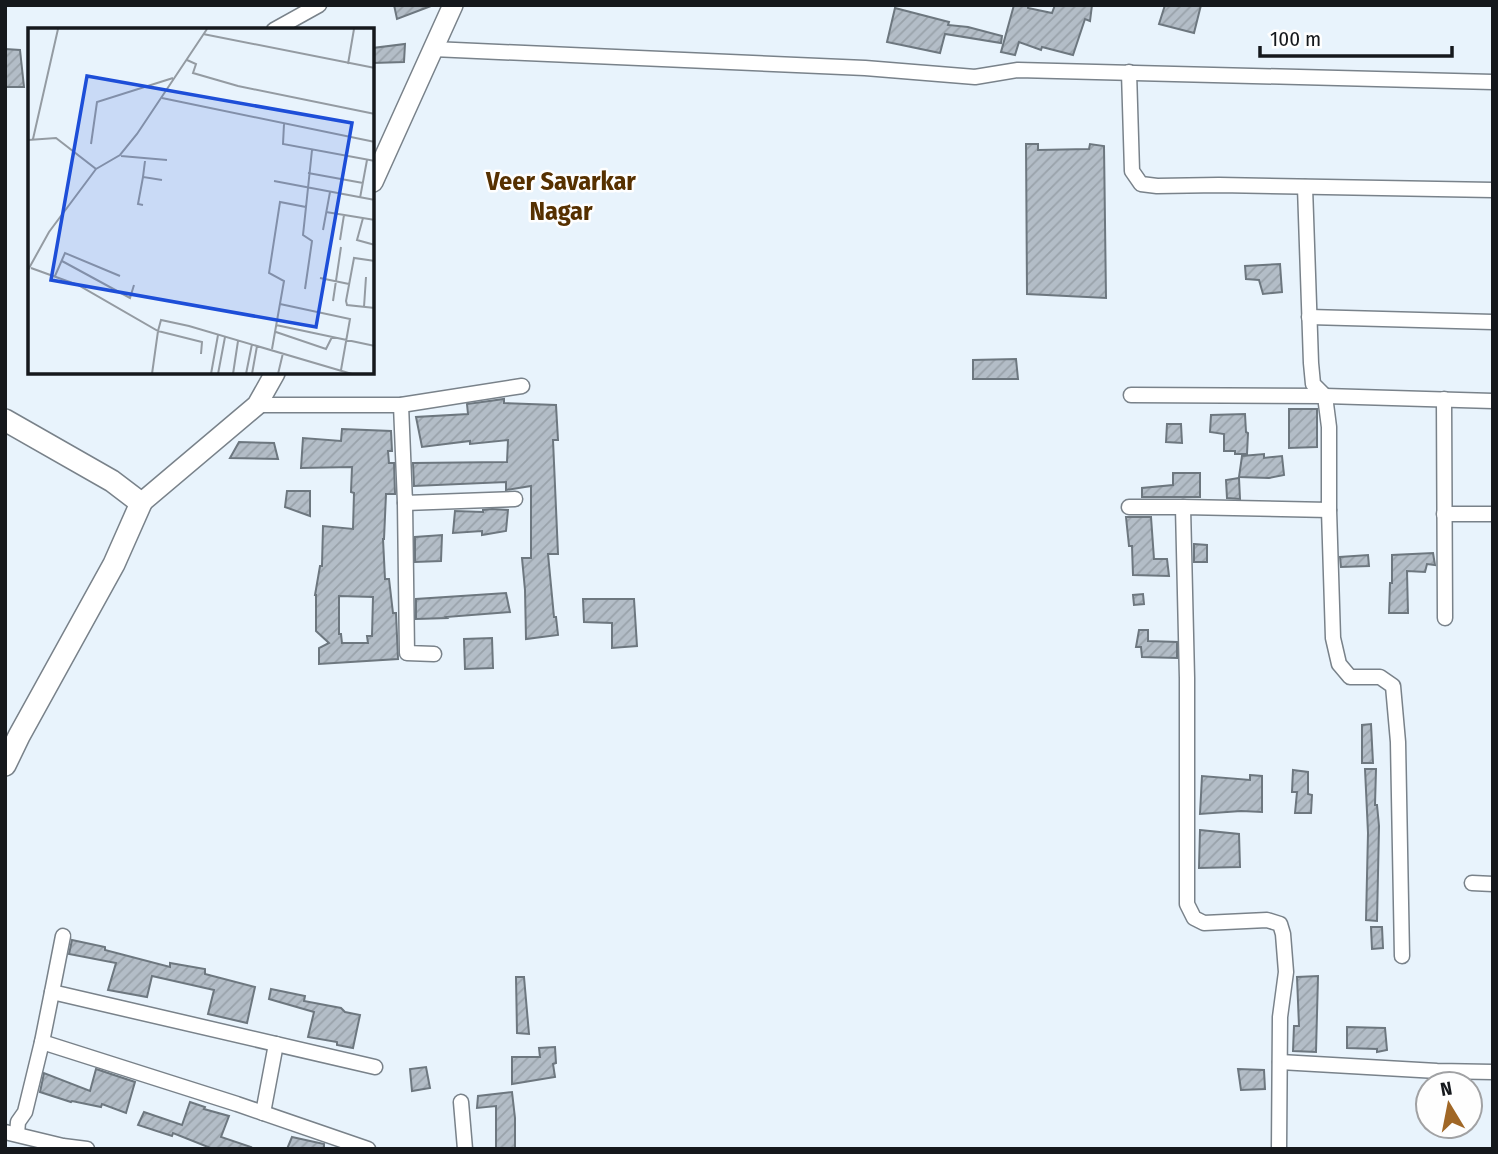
<svg xmlns="http://www.w3.org/2000/svg" width="1498" height="1154" viewBox="0 0 1498 1154" font-family="'Fira Sans Condensed',sans-serif">
	<style>
		.building { fill: url(#building-hatch); stroke: #6d777f; stroke-width: 2; fill-rule: evenodd }
		.lines { fill: none; stroke-linecap: round; stroke-linejoin: round }
		.minor-casing { stroke: #79828a; stroke-width: 17 }
		.major-casing { stroke: #79828a; stroke-width: 22 }
		.highway-casing { stroke: #79828a; stroke-width: 24 }
		.minor { stroke: #fff; stroke-width: 14 }
		.major { stroke: #fff; stroke-width: 19 }
		.highway { stroke: #fff; stroke-width: 21 }
		.labels { text-anchor: middle; dominant-baseline: central; stroke-width: 5; stroke-linejoin: round; paint-order: stroke }
		.neighbourhood-label { font-size: 26px; font-weight: bold; fill: #563000; stroke: #fefefe }
		.inset-road { fill: none; stroke: #949ba2; stroke-width: 2 }
		.view { fill: #1d4ed8; fill-opacity: 0.15; stroke: #1d4ed8; stroke-width: 3.5 }
		.inset-edge { fill: none; stroke: #15181c; stroke-width: 3.5 }
	</style>
	<defs>
		<pattern id="building-hatch" width="6" height="6" patternUnits="userSpaceOnUse" patternTransform="scale(1.75)"><rect width="6" height="6" fill="#b3bdc7"/><path d="M-1 1l2-2M0 6l6-6M5 7l2-2" fill="none" stroke="#99a2aa"/></pattern>
	</defs>
	<rect width="100%" height="100%" fill="#e8f3fc"/>
	<g class="building">
		<path d="M394,5H431V6L397,19Z"/>
		<path d="M1014,5H1028V8L1052,13L1055,5H1092L1090,21L1085,19L1073,55L1042,47L1041,50L1019,42L1015,55L1001,52Z"/>
		<path d="M1165,5H1201L1194,33L1159,24Z"/>
		<path d="M895,8L949,22L948,25L968,27L1002,36L1001,43L945,34L940,53L887,42Z"/>
		<path d="M405,44L404,62L373,63V48Z"/>
		<path d="M5,49L20,50L24,87H5Z"/>
		<path d="M1026,144H1038V150L1089,149L1090,144L1104,146L1106,298L1027,294Z"/>
		<path d="M1280,264L1282,292L1263,294L1259,280L1246,279L1245,266Z"/>
		<path d="M1016,359L1018,379H973V360Z"/>
		<path d="M504,399V403L556,405L558,440H553L558,554H548L554,617H556L558,635L526,639L525,590L522,558H531V486L506,490V482L414,486L413,463L507,462L508,440L470,444V441L422,447L416,417L468,414L467,404Z"/>
		<path d="M1289,409H1317V447L1289,448Z"/>
		<path d="M1245,414L1246,432L1248,433L1247,454H1235V451H1224V434L1210,432L1211,415Z"/>
		<path d="M1167,424H1181L1182,443L1166,442Z"/>
		<path d="M342,429L391,431L392,451H388L389,463H394L395,494H386L384,539H383L385,579H389L393,613H396L398,659L319,664V648L329,643L316,631V595H315L320,566H322L323,526L353,529L354,493L351,492L352,467L301,468L303,438L341,441ZM339,596L373,597L372,636H367L368,643H342L341,634H339Z"/>
		<path d="M239,442L274,443L278,459L230,458Z"/>
		<path d="M1264,454V458L1282,456L1284,475L1269,478L1239,477L1242,456Z"/>
		<path d="M1173,473H1200V497H1142V488L1173,485Z"/>
		<path d="M1239,478L1240,499L1227,498L1226,480Z"/>
		<path d="M287,491H310V516L285,507Z"/>
		<path d="M492,509L508,510L506,531L482,535V531L453,533L455,511L483,512V510Z"/>
		<path d="M1126,517H1151L1154,559H1167L1169,576L1133,575L1132,546H1129Z"/>
		<path d="M442,535L441,561L415,562V537Z"/>
		<path d="M1194,544L1207,545V562H1194Z"/>
		<path d="M1433,553L1435,565L1427,564L1425,572L1407,571L1408,613H1389L1390,583H1392V555Z"/>
		<path d="M1368,555L1369,566L1341,567L1340,557Z"/>
		<path d="M506,593L510,612L446,617L447,618L416,619V599Z"/>
		<path d="M1143,594L1144,604L1134,605L1133,595Z"/>
		<path d="M583,599H634L637,646L612,648V623L584,622Z"/>
		<path d="M1139,630H1148V641L1177,642V658L1142,657L1141,647H1136Z"/>
		<path d="M492,638L493,668L465,669L464,639Z"/>
		<path d="M1371,724L1373,763H1362V725Z"/>
		<path d="M1365,769H1376L1375,805H1377L1379,826L1377,921L1366,920L1368,833Z"/>
		<path d="M1293,770L1308,772V794L1312,795L1311,813H1295L1297,792H1292Z"/>
		<path d="M1250,775L1262,776V812L1241,811L1200,814L1202,776L1250,780Z"/>
		<path d="M1200,830L1239,834L1240,867L1199,868Z"/>
		<path d="M1371,927H1382L1383,948L1372,949Z"/>
		<path d="M72,940L105,947V950L170,967V963L205,969V974L255,987L247,1023L208,1014L214,990L152,976L147,997L108,990L116,963L69,954Z"/>
		<path d="M1318,976L1316,1052L1293,1051L1294,1026H1299L1297,977Z"/>
		<path d="M516,977H524L529,1034L517,1033Z"/>
		<path d="M271,989L305,996L304,1001L341,1008L345,1012L360,1015L353,1048L337,1045V1042L308,1037L314,1012L269,999Z"/>
		<path d="M1347,1027L1385,1028L1387,1050L1377,1052V1049L1347,1048Z"/>
		<path d="M555,1047L556,1063L553,1064L555,1077L512,1084V1057H540L539,1048Z"/>
		<path d="M426,1067L430,1088L412,1091L410,1069Z"/>
		<path d="M96,1069L135,1082L126,1113L102,1104L101,1107L72,1101L71,1102L40,1092L44,1073L90,1091Z"/>
		<path d="M1238,1069L1264,1070L1265,1089L1241,1090Z"/>
		<path d="M512,1092L515,1118V1149H496V1106L477,1108L478,1096Z"/>
		<path d="M190,1102L205,1107L204,1109L229,1116L221,1137L251,1147L250,1149H213L173,1133L172,1136L138,1125L144,1112L182,1125Z"/>
		<path d="M292,1137L324,1144V1149H287Z"/>
	</g>
	<g class="lines">
		<g class="minor-casing">
			<g id="minor">
				<path d="M274,30L319,5"/>
				<path d="M433,49L865,68L975,77L1018,70L1493,82"/>
				<path d="M1129,72L1132,171L1141,184L1157,186L1219,185L1493,190"/>
				<path d="M1309,317L1493,322"/>
				<path d="M1131,395L1325,396L1493,401"/>
				<path d="M1444,399L1445,618"/>
				<path d="M257,405H401L522,386"/>
				<path d="M401,405L405,503L515,499"/>
				<path d="M405,503L407,653L434,654"/>
				<path d="M1129,507H1183"/>
				<path d="M1329,510L1333,638L1339,664L1350,677H1380L1393,686L1398,742L1402,956"/>
				<path d="M1444,514H1493"/>
				<path d="M1472,883L1493,884"/>
				<path d="M52,992L63,936"/>
				<path d="M42,1042L237,1104L368,1149"/>
				<path d="M1280,1062L1437,1071L1493,1072"/>
				<path d="M461,1102L465,1149"/>
				<path d="M263,1113L276,1044"/>
				<path d="M5,1132L63,1146L87,1149"/>
				<path d="M17,1134L18,1122L25,1112L42,1042L52,992L375,1067"/>
				<path d="M1279,1149L1280,1017L1286,972L1283,934L1280,924L1267,920L1204,923L1194,918L1187,904V678L1183,507L1329,510V427L1325,396L1313,384L1311,363L1305,187"/>
			</g>
		</g>
		<g class="major-casing">
			<g id="major">
				<path d="M373,182L453,5"/>
				<path d="M141,503L257,405L275,373"/>
			</g>
		</g>
		<g class="highway-casing">
			<path id="highway" d="M5,420L112,481L141,503L114,564L19,736L5,765"/>
		</g>
		<use href="#minor" class="minor"/>
		<use href="#major" class="major"/>
		<use href="#highway" class="highway"/>
	</g>
	<g class="labels">
		<g class="neighbourhood-label">
			<text x="561" y="181">Veer Savarkar<tspan x="561" dy="30">Nagar</tspan></text>
		</g>
	</g>
	<g transform="translate(28 28)">
		<rect width="346" height="346" fill="#e8f3fc"/>
		<path class="inset-road" d="M175,6L347,40M159,32L168,36L165,45L210,58L347,86M320,36L326,1M134,70L347,114M256,96L255,116L347,133M5,111L30,1M0,112L28,110L68,141L21,204L0,242M63,116L69,74L145,50M93,128L139,132M117,133L115,149L134,152M68,141L92,127L109,106L179,1M280,145L335,155M115,149L110,176L115,177M246,153L347,172M332,170L339,132M298,184L347,192M335,190L329,212L347,217M295,202L302,164M312,212L316,187M34,233L102,270L106,257M347,233L326,230L318,273L319,277L347,280M3,240L50,257L130,303L133,292L161,298L324,346M27,248L37,225L92,248M292,250L321,256M277,261L284,213L275,207L278,179M305,273L313,219M252,276L322,291L313,342M336,279L338,249M248,297L347,318M248,304L298,321L304,309M244,321L256,253L241,245L252,174L278,179L284,122M124,346L130,303L174,314L173,326M183,346L190,307M190,346L197,309M205,346L210,313M218,346L224,316M224,346L229,318M250,346L255,325"/>
		<path class="view" d="M59,48L324,95L288,299L23,252Z"/>
		<rect width="346" height="346" class="inset-edge"/>
	</g>
	<rect width="1498" height="1154" fill="none" stroke="#15181c" stroke-width="14"/>
	<g transform="translate(1449 1105) rotate(350)"><circle r="33" fill="#fefefe" stroke="#a1a2a4" stroke-width="2"/>
	<path d="M0-5L12 26L0 18L-12 26Z" fill="#a06726"/>
	<text y="-10" font-size="19" font-weight="bold" text-anchor="middle" fill="#15181c">N</text>
	</g>
	<path d="M1260 46v10h192v-10" fill="none" stroke="#15181c" stroke-width="3.5"/>
	<text x="1270" y="46" font-size="21" fill="#15181c" stroke="#fefefe" stroke-width="5" paint-order="stroke">100 m</text>
</svg>
